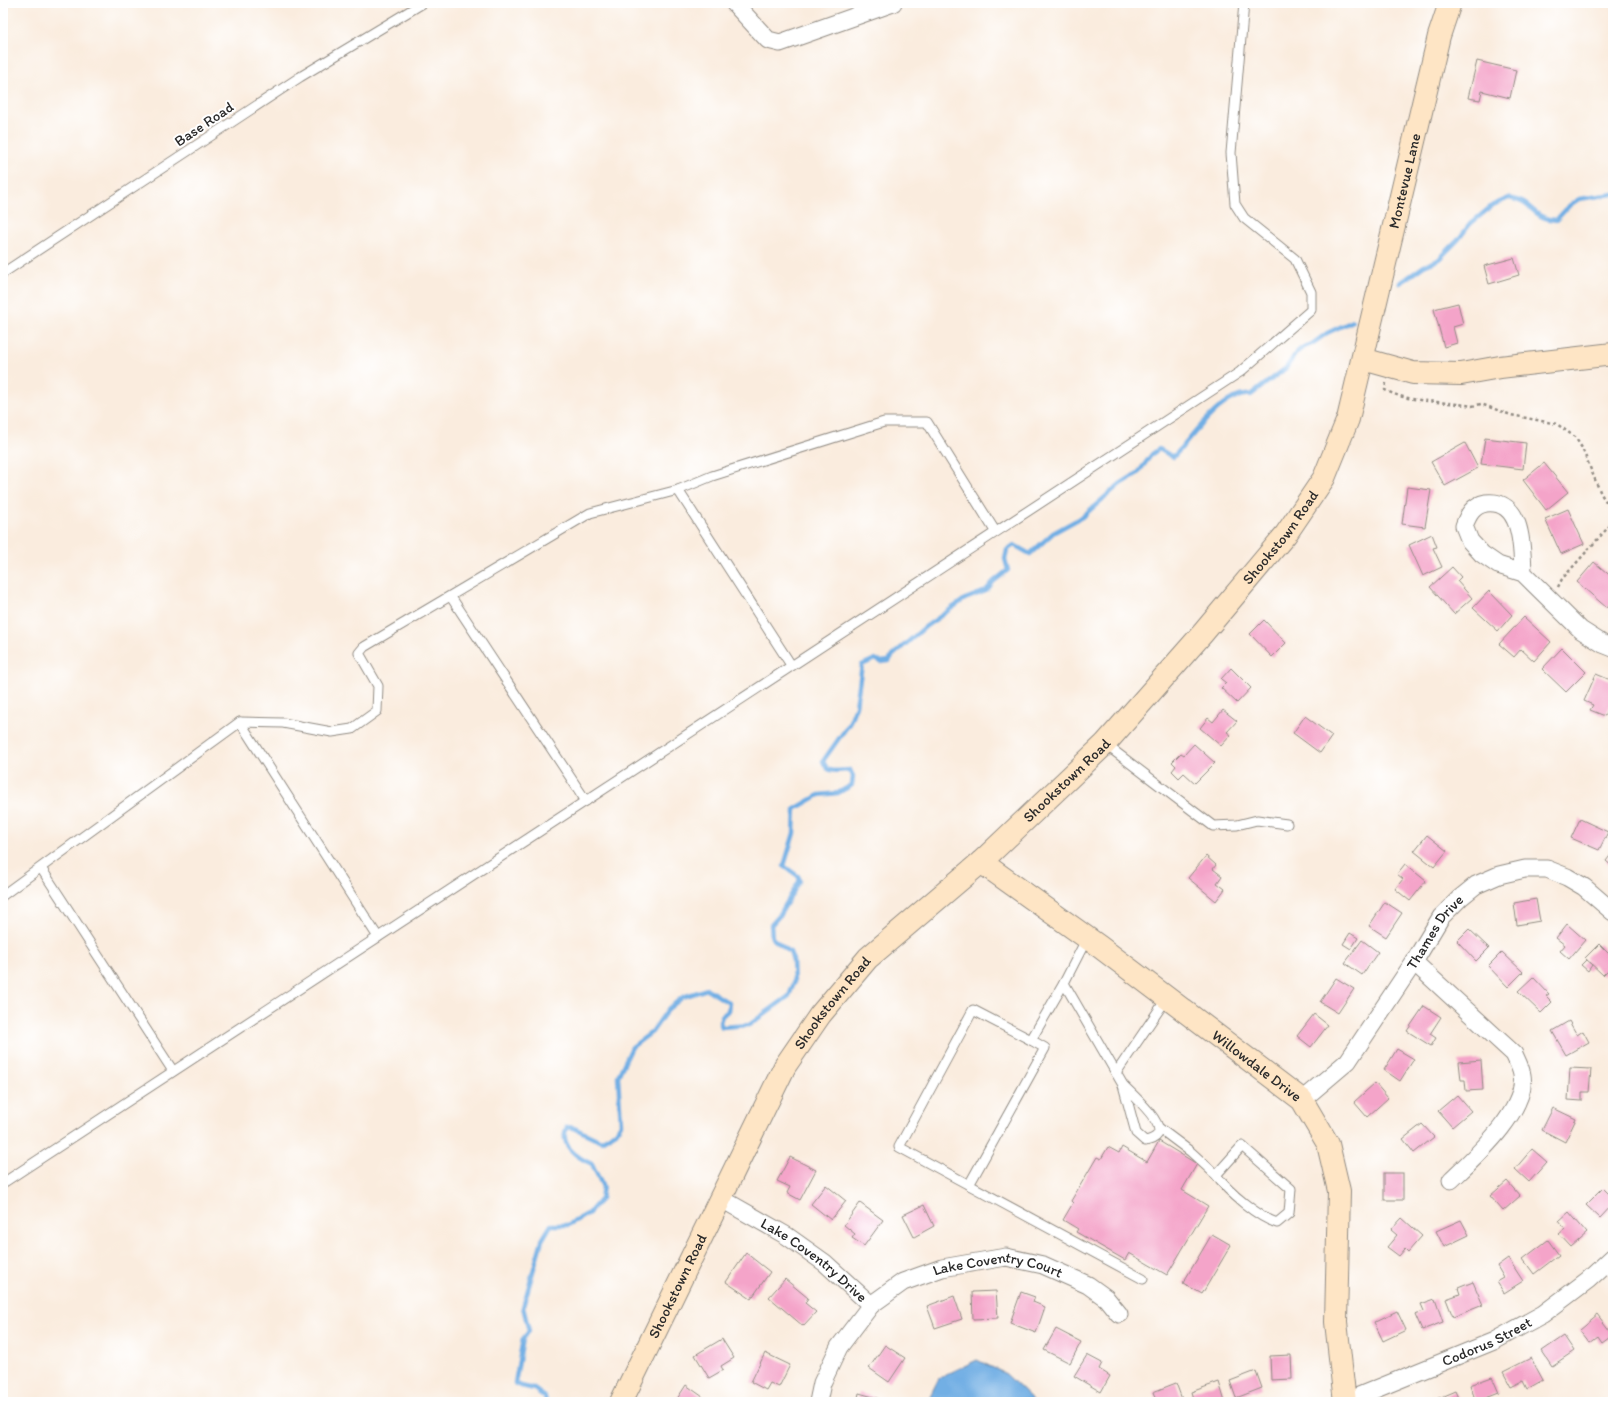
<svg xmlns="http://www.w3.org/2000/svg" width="1616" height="1405" viewBox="0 0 1616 1405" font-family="Itim,sans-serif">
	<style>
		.water { fill: #72afe4; stroke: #4e6d88 }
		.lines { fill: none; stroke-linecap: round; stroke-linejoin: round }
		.stream { stroke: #72afe4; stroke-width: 4.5 }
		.building { fill: #f4a4c9 }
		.lane-casing { stroke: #928c84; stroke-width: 11 }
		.street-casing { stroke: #928c84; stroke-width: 19 }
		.secondary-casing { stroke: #928c84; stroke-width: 24 }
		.path { stroke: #928c84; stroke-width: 2.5; stroke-dasharray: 3 3; stroke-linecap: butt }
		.lane { stroke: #fff; stroke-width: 9 }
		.street { stroke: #fff; stroke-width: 17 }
		.secondary { stroke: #fee5c5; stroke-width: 22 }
		.labels { text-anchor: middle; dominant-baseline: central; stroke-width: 4; stroke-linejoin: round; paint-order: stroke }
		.street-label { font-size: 15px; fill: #2b2b2b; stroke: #fff }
	</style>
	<rect width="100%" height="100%" fill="#fff"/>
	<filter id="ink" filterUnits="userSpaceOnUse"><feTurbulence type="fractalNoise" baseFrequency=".025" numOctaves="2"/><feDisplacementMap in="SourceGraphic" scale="8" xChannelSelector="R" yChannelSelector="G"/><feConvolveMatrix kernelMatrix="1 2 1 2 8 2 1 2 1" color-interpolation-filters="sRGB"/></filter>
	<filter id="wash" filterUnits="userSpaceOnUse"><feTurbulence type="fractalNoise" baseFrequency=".012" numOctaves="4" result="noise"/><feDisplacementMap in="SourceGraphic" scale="16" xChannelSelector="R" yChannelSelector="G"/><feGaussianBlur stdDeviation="0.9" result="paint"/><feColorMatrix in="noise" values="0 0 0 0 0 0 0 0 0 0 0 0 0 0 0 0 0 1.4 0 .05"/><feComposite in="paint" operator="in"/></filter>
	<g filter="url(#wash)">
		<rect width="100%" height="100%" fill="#faecde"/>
		<path class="water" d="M977,1360L1006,1374L1035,1402H927L939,1378Z"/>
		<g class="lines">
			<g class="stream">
				<path d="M1400,283L1424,266L1438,260L1458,240L1470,224L1493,205L1509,198C1534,202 1532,219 1556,220L1570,205L1579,199L1613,194"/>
				<path d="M546,1402L545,1397L534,1389L521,1386L515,1383L523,1339L529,1331L523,1307L542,1240L551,1225H568L589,1213L601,1199L603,1187L592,1164C578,1158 558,1145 567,1127L574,1128L601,1141L616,1132L621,1124L618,1076L632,1047L652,1032L668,1009L683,997L707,989L729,1003L728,1011L722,1016L720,1022L722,1027L749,1025L789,996L794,983L793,960L790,952L772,938L771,925L779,916L800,880L798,876L784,866L794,833L795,809L819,795L838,793L852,785L853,776L850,770C837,770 828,775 823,761L849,724L856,706L862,665L875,659L881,662L889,661L892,656L925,627L965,599L986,591L993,582L1008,570L1005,559L1007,550L1014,545L1030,554L1053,533L1082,517L1120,484L1138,473L1152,454L1159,449L1173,457C1193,438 1221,392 1251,395L1286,368L1296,353L1302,348L1312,344L1327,333L1353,321"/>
			</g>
		</g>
		<g id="blocks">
			<g class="building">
				<path d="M1477,61L1516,70L1510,98L1482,91L1480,100L1468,98Z"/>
				<path d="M1514,258L1519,275L1489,284L1484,266Z"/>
				<path d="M1458,303L1463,324L1453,327L1457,343L1444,347L1434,309Z"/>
				<path d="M1485,438L1526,443L1523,469L1481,464Z"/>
				<path d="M1465,443L1478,468L1445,486L1431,462Z"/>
				<path d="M1544,463L1568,492L1546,510L1523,480Z"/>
				<path d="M1407,487L1431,490L1425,527L1402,524Z"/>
				<path d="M1568,509L1584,544L1561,554L1545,519Z"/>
				<path d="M1432,534L1437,547L1433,548L1442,567L1423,576L1409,545Z"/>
				<path d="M1594,562L1613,578V601L1607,608L1577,582Z"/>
				<path d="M1452,567L1461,577L1457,581L1472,598L1454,614L1430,587Z"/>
				<path d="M1489,591L1512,615L1498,631L1473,608Z"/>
				<path d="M1524,617L1551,642L1534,661L1521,649L1514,657L1499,644Z"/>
				<path d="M1264,620L1286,643L1272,657L1250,634Z"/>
				<path d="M1562,648L1586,672L1566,692L1542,669Z"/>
				<path d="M1231,668L1251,688L1237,703L1221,688L1226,683L1221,679Z"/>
				<path d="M1596,674L1613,681V708L1610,706L1605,716L1590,710L1593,705L1584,701Z"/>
				<path d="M1223,710L1237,721L1227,732L1231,735L1221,746L1200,728L1208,718L1213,722Z"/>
				<path d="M1305,716L1332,736L1320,753L1293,733Z"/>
				<path d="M1194,744L1215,763L1195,783L1184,773L1179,778L1172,771L1176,766L1172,762L1181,753L1184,755Z"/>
				<path d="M1580,819L1608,832L1599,850L1571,838Z"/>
				<path d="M1427,835L1447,851L1434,867L1414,851Z"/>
				<path d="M1613,852V867L1606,861Z"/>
				<path d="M1206,856L1216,865L1213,869L1222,876L1217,883L1225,889L1216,901L1188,878Z"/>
				<path d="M1405,864L1426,881L1410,901L1395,889L1403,879L1397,874Z"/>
				<path d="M1536,899L1540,921L1517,925L1514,903Z"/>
				<path d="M1385,902L1402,913L1386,937L1369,926Z"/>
				<path d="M1567,924L1585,940L1569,959L1560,951L1565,945L1556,938Z"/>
				<path d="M1469,929L1489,948L1476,961L1457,941Z"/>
				<path d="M1350,933L1358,938L1351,949L1343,944Z"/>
				<path d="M1362,940L1378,952L1362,975L1345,963Z"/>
				<path d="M1599,944L1613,958V965L1603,975L1585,958Z"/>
				<path d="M1502,952L1523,972L1508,987L1488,966Z"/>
				<path d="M1586,960L1592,965L1588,971L1581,965Z"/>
				<path d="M1533,977L1549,994L1546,996L1552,1002L1541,1013L1518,991Z"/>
				<path d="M1336,978L1354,989L1338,1013L1320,1002Z"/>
				<path d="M1424,1006L1441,1017L1430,1034L1436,1038L1431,1046L1407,1031Z"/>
				<path d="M1314,1014L1328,1025L1311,1047L1297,1036Z"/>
				<path d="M1569,1021L1577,1035L1583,1031L1589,1042L1566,1055L1552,1031Z"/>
				<path d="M1397,1049L1414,1059L1400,1081L1384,1070Z"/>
				<path d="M1481,1060L1483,1090L1466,1091L1465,1080H1461L1459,1062Z"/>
				<path d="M1570,1068L1591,1069L1589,1092H1582V1101L1568,1100Z"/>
				<path d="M1375,1083L1388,1098L1367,1117L1354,1102Z"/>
				<path d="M1457,1095L1471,1111L1452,1127L1438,1111Z"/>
				<path d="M1553,1108L1576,1119L1565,1142L1542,1130Z"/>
				<path d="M1422,1124L1434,1137L1414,1153L1403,1139Z"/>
				<path d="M1159,1141L1197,1164L1182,1190L1208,1206L1167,1275L1129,1253L1125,1260L1076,1232L1078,1229L1063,1220L1073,1203L1071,1201L1097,1157L1101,1159L1108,1147L1119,1153L1122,1147L1147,1162Z"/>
				<path d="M1532,1149L1547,1162L1529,1182L1515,1169Z"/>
				<path d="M790,1157L816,1170L800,1200L787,1193L790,1187L777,1181Z"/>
				<rect x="1384" y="1173" width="19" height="27"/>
				<path d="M1507,1181L1520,1196L1503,1211L1490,1196Z"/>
				<path d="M826,1185L846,1201L831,1220L811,1204Z"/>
				<path d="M1603,1188L1613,1198V1204L1600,1218L1586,1205Z"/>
				<path d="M860,1203L883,1220L864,1246L852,1238L855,1234L844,1225Z"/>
				<path d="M924,1205L934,1226L914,1237L903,1215Z"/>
				<path d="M1569,1212L1587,1233L1571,1247L1559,1234L1565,1229L1559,1221Z"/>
				<path d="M1402,1218L1422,1236L1408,1252L1405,1249L1399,1256L1387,1247L1397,1235L1391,1230Z"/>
				<path d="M1461,1220L1469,1235L1444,1247L1436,1231Z"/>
				<path d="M1212,1234L1231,1245L1202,1294L1183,1283Z"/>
				<path d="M1548,1240L1559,1255L1534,1274L1523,1259Z"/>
				<path d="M746,1253L770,1272L751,1299L726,1282Z"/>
				<path d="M1508,1258L1523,1281L1504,1293L1497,1282L1504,1278L1497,1266Z"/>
				<path d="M785,1279L808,1298L805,1303L816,1312L803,1326L769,1297Z"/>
				<path d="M1473,1282L1483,1305L1453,1317L1446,1299L1460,1294L1458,1288Z"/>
				<path d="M996,1291L998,1318L973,1319L972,1292Z"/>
				<path d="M1021,1292L1035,1297L1033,1302L1045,1307L1036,1333L1010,1323Z"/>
				<path d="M954,1296L962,1319L935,1328L927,1306Z"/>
				<path d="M1435,1299L1443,1322L1422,1330L1415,1314L1424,1311L1421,1304Z"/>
				<path d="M1397,1311L1406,1330L1383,1341L1374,1322Z"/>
				<path d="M1597,1314L1613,1335L1602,1343L1598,1337L1590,1343L1579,1329Z"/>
				<path d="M1056,1329L1081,1342L1070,1363L1044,1350Z"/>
				<path d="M1564,1336L1574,1351L1552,1366L1542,1351Z"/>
				<path d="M722,1339L734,1358L721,1366L723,1370L709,1378L695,1355Z"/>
				<path d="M885,1345L905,1358L889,1382L869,1368Z"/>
				<path d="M765,1353L790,1365L779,1387L770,1383L766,1390L751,1382Z"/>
				<path d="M1087,1355L1102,1363L1099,1369L1110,1376L1101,1392L1074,1376Z"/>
				<path d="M1291,1355L1292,1379L1271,1380L1270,1356Z"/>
				<path d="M1531,1358L1543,1380L1527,1389L1523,1381L1511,1387L1503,1372Z"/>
				<path d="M1256,1371L1262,1388L1236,1398L1230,1381Z"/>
				<path d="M1492,1377L1499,1393L1476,1402L1470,1385Z"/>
				<path d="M1219,1382L1225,1402H1194L1191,1392Z"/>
				<path d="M1176,1383L1183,1402H1157L1153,1392Z"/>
				<path d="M686,1385L703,1397L699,1402H675Z"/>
				<path d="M1455,1391L1460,1402H1429Z"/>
				<path d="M859,1393L884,1400L883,1402H857Z"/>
			</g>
		</g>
	</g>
	<g filter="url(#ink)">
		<use href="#blocks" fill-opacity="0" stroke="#928c84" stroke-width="1"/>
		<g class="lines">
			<g class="lane-casing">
				<g id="lane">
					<path d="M3,273L300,77L423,3"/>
					<path d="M678,490L791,665"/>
					<path d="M451,597L586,801"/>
					<path d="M240,722L378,937"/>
					<path d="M1105,744L1213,826L1237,825L1257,820L1287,824"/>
					<path d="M41,868L173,1071"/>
					<path d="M3,895L240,722L283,723L332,732L352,729L377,711L378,686L359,653L364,647L590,513L678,490L712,476L884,422H927L995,531"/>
					<path d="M1087,938L1064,983L1123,1085L1136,1133L1145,1141C1150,1140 1155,1139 1158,1134C1164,1122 1131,1093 1123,1085"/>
					<path d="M1064,983L1031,1040L973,1010L899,1147L1143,1279"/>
					<path d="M1116,1073L1167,998"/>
					<path d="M1159,1128L1191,1152L1216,1175L1242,1146L1291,1189L1289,1213L1277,1223C1258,1217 1228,1192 1216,1175"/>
					<path d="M3,1183L1240,372L1311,310V292L1295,259L1244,218L1235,204L1231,153L1244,3"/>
					<path d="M969,1185L1045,1048L1031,1040"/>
				</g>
			</g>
			<g class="street-casing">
				<g id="street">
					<path d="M734,3L768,40L780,43L893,3"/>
					<path d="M1523,573C1522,548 1523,499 1486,503C1473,505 1468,515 1464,526L1470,541L1482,554L1498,565L1523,573L1581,630L1603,644L1613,648"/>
					<path d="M1414,962L1514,1054C1517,1061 1521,1068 1522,1075C1528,1110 1474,1158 1451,1180"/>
					<path id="s1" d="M1302,1100L1348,1061L1414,962L1441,917L1460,898L1476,885L1499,875L1525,869H1547L1567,877L1584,887L1613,912"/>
					<path id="s2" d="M720,1198L787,1236L825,1263L871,1305"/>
					<path id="s3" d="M818,1402L822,1383L839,1347L871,1305L903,1282L942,1268L1006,1257L1043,1265L1088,1285L1106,1298L1119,1314"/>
					<path id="s4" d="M1344,1402L1494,1341L1543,1314L1588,1280L1613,1257"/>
				</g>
			</g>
			<g class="secondary-casing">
				<g id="secondary">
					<path d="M1363,359L1413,373L1461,374L1500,367L1613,354"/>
					<path id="s5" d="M981,862L1100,947L1302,1100L1328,1144L1339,1191L1336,1322L1345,1402"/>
					<path id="s6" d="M621,1402L785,1066L820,1015L868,958L981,862L1105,744L1203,633L1286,534L1324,478L1348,419L1439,36L1450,3"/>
				</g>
			</g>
			<g class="path">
				<path d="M1386,383L1385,390C1409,403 1444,401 1472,406L1481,404L1511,415L1557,424L1575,437L1582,448L1601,494L1613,512"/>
				<path d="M1558,587L1562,579L1613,522"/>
			</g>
			<use href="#lane" class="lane"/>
			<use href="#street" class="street"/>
			<use href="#secondary" class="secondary"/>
		</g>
	</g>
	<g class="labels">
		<g class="street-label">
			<text transform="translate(204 124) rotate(-34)">Base Road</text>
			<text stroke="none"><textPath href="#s6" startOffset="1483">Montevue Lane</textPath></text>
			<text stroke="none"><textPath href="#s6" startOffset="1101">Shookstown Road</textPath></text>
			<text stroke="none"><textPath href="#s6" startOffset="777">Shookstown Road</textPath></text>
			<text stroke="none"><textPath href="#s1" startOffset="216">Thames Drive</textPath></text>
			<text stroke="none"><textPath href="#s6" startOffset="453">Shookstown Road</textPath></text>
			<text stroke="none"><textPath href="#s5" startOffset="343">Willowdale Drive</textPath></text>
			<text stroke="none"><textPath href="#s2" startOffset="113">Lake Coventry Drive</textPath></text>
			<text stroke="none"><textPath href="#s3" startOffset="250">Lake Coventry Court</textPath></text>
			<text stroke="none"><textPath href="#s6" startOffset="129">Shookstown Road</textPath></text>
			<text stroke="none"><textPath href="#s4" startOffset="155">Codorus Street</textPath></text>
		</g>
	</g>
	<rect width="1616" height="1405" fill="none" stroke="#fff" stroke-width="16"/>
</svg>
